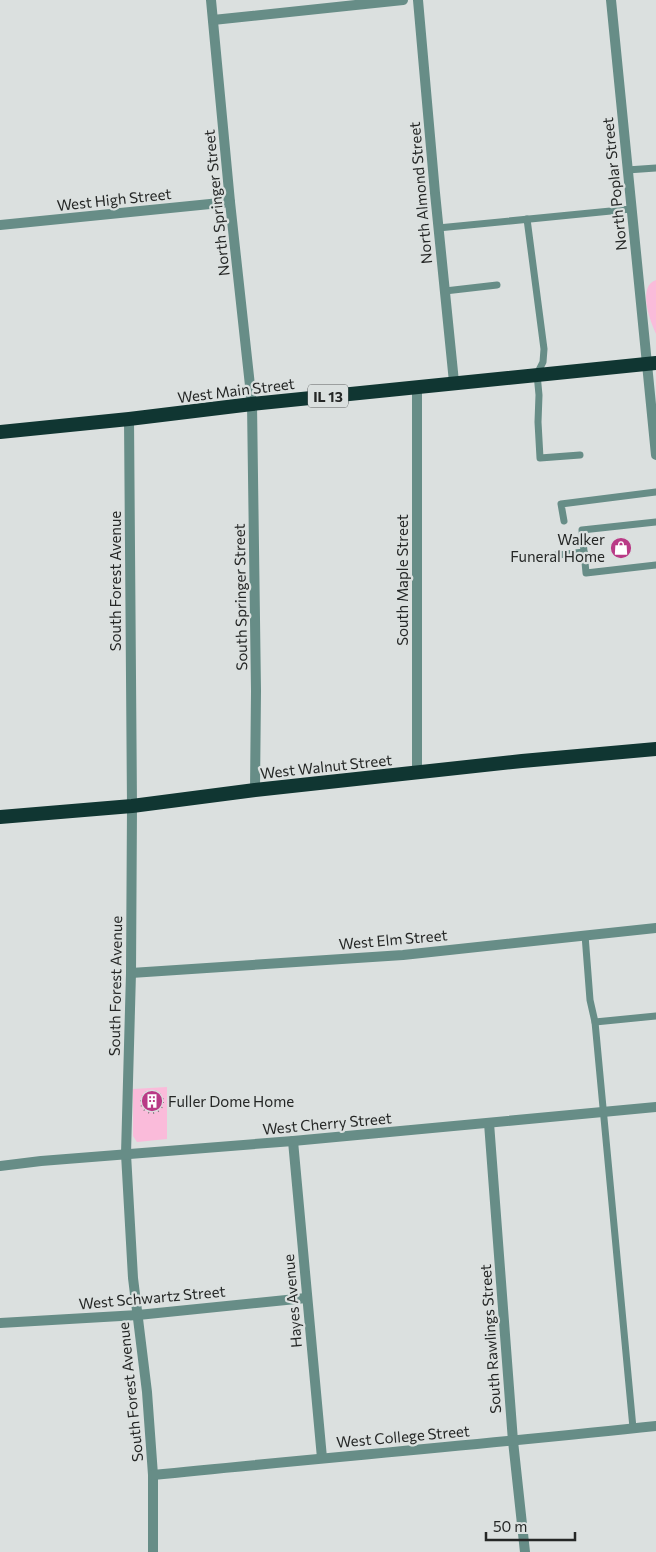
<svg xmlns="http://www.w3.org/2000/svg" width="656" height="1552" viewBox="0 0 656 1552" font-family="Commissioner,sans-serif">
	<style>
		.green { fill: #fabbda; fill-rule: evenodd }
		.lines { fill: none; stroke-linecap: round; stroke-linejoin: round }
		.path { stroke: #7b7f7e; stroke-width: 2; stroke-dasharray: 1 4; stroke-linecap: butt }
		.service { stroke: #678d87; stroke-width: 7 }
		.minor { stroke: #678d87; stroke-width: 10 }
		.trunk { stroke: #103632; stroke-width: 14 }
		.labels { text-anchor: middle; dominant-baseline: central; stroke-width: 4.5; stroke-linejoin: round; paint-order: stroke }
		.shield { fill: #dbe0df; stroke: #5c5e5e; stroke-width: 1 }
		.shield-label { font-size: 14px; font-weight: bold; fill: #252726 }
		.street-label { font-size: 15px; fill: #252726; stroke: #dbe0df }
		.poi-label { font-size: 15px; fill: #252726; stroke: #dbe0df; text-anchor: end }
	</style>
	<rect width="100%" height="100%" fill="#dbe0df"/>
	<g class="green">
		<path d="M656,280V334C650,321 637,286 656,280Z"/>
		<path d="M167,1087V1139L137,1142L133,1136V1089ZM151,1092L159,1095L162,1101L159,1108L154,1112L145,1109L142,1104L143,1096Z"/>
	</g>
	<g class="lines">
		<circle class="path" cx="152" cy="1102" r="11"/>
		<g class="service">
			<path d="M627,170L656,168"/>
			<path d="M527,219L544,349L543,362L537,374L539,395L538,422L540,458L580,455"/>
			<path d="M438,228L631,209"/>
			<path d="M445,291L497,285"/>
			<path d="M564,521L561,504L656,492"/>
			<path d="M656,522L582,530L586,573L656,565"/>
			<path d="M541,557L584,552"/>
			<path d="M585,935L590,1000L595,1022L633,1428"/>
			<path d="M595,1022L656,1016"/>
		</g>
		<g class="minor">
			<path d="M211,0L230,202L252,404L256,691L255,790"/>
			<path d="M418,0L435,193L454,382"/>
			<path d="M611,0L656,455"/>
			<path d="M213,20L403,0"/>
			<path d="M0,225L230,202"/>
			<path d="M417,386V773"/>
			<path d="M129,419L132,806L131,973L126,1154L133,1278L147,1392L153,1475V1552"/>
			<path d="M131,973L403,955L656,928"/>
			<path d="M489,1123L513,1441L525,1552"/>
			<path d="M293,1141L322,1458"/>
			<path d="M0,1166L41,1161L293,1141L656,1107"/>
			<path d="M0,1323L138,1315L306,1298"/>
			<path d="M153,1475C321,1458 489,1444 656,1426"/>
		</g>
		<g class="trunk">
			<path d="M0,432L129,419L252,404L656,363"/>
			<path d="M0,817L132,806L255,790L522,761L656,749"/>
		</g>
	</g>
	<defs>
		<g id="shop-disc" transform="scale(1.125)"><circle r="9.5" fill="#b93a86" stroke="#dbe0df"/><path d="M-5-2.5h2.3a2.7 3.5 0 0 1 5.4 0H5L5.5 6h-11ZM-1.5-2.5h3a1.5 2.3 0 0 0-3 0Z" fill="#fff"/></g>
		<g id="building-disc" transform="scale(1.125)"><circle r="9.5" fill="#b93a86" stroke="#dbe0df"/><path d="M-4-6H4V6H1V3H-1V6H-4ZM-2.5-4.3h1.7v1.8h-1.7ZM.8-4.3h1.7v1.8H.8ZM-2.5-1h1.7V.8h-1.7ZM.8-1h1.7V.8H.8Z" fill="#fff"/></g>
	</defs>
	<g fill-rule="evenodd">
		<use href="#shop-disc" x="621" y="548"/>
		<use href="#building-disc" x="152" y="1101"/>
	</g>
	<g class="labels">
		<rect class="shield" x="308" y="384.5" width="40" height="23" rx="4"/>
		<g class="shield-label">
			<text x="328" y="396">IL 13</text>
		</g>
		<g class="street-label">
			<text transform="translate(614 184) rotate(-96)">North Poplar Street</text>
			<text transform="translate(420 193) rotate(-95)">North Almond Street</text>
			<text transform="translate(114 199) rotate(-6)">West High Street</text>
			<text transform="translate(216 203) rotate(-96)">North Springer Street</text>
			<text transform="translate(236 390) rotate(-7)">West Main Street</text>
			<text transform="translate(402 580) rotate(-90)">South Maple Street</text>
			<text transform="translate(115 581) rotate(-90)">South Forest Avenue</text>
			<text transform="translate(240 597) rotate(-91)">South Springer Street</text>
			<text transform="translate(326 766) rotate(-6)">West Walnut Street</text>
			<text transform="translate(393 939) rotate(-5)">West Elm Street</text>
			<text transform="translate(115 986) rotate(-89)">South Forest Avenue</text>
			<text transform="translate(327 1123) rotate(-5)">West Cherry Street</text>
			<text transform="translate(152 1297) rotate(-5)">West Schwartz Street</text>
			<text transform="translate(292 1301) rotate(-95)">Hayes Avenue</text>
			<text transform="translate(490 1339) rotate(-94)">South Rawlings Street</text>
			<text transform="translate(130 1392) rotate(-96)">South Forest Avenue</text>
			<text transform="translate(403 1436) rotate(-5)">West College Street</text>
		</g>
		<g class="poi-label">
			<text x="605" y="539">Walker<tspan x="605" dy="17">Funeral Home</tspan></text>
			<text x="168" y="1101" text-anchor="start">Fuller Dome Home</text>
		</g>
	</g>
	<path d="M486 1532v8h89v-8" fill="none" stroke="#252726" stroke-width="2.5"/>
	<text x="493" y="1532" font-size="15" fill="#252726" stroke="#dbe0df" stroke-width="4" paint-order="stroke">50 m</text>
</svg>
